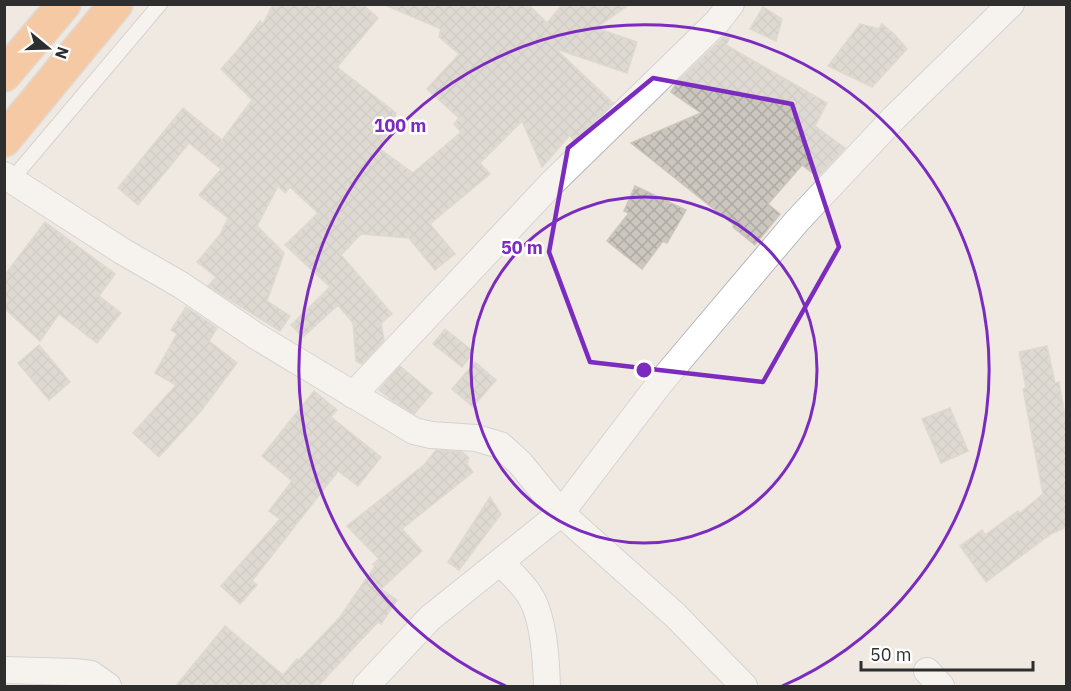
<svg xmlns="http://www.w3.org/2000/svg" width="1071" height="691" viewBox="0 0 1071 691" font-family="'IBM Plex Sans',sans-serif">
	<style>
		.building { fill: url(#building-cross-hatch); stroke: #cbc5ba; stroke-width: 1.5 }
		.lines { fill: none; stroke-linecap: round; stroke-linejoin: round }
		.lane-casing { stroke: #b4b7c1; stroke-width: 16 }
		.street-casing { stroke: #b4b7c1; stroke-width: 28 }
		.highway-casing { stroke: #c9c9c9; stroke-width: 36 }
		.lane { stroke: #fff; stroke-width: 14 }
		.street { stroke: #fff; stroke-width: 26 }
		.highway { stroke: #ffa35c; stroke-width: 33 }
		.marked { fill: none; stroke: #7b2cbf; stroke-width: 4.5; stroke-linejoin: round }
		.ring { fill: none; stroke: #7b2cbf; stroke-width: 3 }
		.centre { fill: #7b2cbf; stroke: #fff; stroke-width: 3 }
		.ring-label { font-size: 18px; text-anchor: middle; font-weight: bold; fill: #7b2cbf; stroke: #fff; stroke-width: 5; stroke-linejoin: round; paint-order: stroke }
	</style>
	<defs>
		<pattern id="building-cross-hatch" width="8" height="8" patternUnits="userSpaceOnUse" patternTransform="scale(1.5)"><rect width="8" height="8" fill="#cbc7bf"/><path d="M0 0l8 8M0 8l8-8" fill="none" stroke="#afaba4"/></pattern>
	</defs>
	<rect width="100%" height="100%" fill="#efe9e1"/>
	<g class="building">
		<path d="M273,4H362L378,18L337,67L396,113L380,149L413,173L461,132L454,124L459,118L427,89L459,54L439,37L441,29L383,4H528L547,23L563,4H630L596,28L637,42L627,73L556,49L613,103L574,141L570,135L542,167L522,121L480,163L490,174L430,224L455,254L435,270L409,238L361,234L341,255L392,314L381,323L384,340L362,364L356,361L353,323L338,305L303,337L291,325L330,287L285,245L318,213L290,187L285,193L278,186L257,226L284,253L267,301L290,316L280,331L208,286L216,277L197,262L220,235L228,218L199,195L221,169L189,143L138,205L118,188L183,108L222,140L252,100L221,69L238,50L260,21L263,24Z"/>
		<path d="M763,7L782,19L776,41L750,29Z"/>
		<path d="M860,24L879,29L882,24L895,35L907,49L872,87L828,66Z"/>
		<path d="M728,33L731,35L726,45L827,103L815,126L845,148L818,177L802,165L768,204L780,214L755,245L733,227L734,225L631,143L701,113L671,92L677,82Z"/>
		<path d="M635,186L686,210L667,243L663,241L642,269L607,241L629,213L624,211Z"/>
		<path d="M45,222L115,274L99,296L121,313L97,343L59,314L40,341L4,308V276Z"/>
		<path d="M186,307L217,328L209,341L237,363L201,411L159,457L133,433L176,385L155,373L177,334L171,330Z"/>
		<path d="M445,329L474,352L462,367L433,344Z"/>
		<path d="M39,345L70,382L49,400L18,363Z"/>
		<path d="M1047,346L1055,383L1059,382L1066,422V527L1051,534L986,582L960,546L982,530L985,535L1018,511L1020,513L1043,494L1023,389L1026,388L1019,352Z"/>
		<path d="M475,362L496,380L473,407L452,389Z"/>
		<path d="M400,366L432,393L414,414L393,401L379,390Z"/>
		<path d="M314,391L337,410L331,417L381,457L358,486L338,471L252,581L257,585L240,604L221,586L280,519L269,511L292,481L262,456Z"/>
		<path d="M950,408L968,451L941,463L922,419Z"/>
		<path d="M436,450L462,452L469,458L467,464L473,472L402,529L422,551L381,589L397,600L381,624L378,622L317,687H175L225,626L283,675L297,659L299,660L340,617L375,566L373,564L379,559L347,526L424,465Z"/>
		<path d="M490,497L501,514L459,570L448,562Z"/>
	</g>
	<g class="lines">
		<g class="lane-casing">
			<path id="lane" d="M8,184L160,4"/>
		</g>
		<g class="street-casing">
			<g id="street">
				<path d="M4,175L122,251L181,285L256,336L414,431L431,435L476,438L500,445L520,463L561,513L675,615L744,686"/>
				<path d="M353,395L552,183L717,22L731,4"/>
				<path d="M501,563C511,573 521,582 529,594C544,617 546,659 547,686"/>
				<path d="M4,670L75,672L91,674L108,686"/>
				<path d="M927,671L941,686"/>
				<path d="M366,686L430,618L561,513L660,383L797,221L894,118L1011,4"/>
			</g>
		</g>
		<g class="highway-casing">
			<g id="highway">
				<path d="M4,75L64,4"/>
				<path d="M4,140L116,4"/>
			</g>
		</g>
		<use href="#lane" class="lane"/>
		<use href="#street" class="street"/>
		<use href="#highway" class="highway"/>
	</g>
	<path d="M0 0H1071V691H0ZM653,78L792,104L839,247L763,382L590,362L549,252L568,148Z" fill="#efe9e1" fill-opacity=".55" fill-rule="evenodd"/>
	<path class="marked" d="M653,78L792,104L839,247L763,382L590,362L549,252L568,148Z"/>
	<g class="ring">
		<circle cx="644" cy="370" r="173"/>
		<path d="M506 686A345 345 0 1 1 782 686"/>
	</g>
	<circle cx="644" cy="370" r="9" class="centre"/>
	<g class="ring-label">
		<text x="400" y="132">100 m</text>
		<text x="522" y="254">50 m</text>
	</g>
	<rect width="1071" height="691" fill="none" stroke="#2e2e2e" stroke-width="12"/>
	<g transform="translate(48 48) rotate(109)" stroke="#ffffff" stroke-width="4.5" paint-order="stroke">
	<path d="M0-4.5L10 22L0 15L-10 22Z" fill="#2e2e2e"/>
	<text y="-9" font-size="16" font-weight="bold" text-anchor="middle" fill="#2e2e2e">N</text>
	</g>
	<path d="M861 661v9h172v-9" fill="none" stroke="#2e2e2e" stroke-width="3"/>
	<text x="870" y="661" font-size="18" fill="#2e2e2e" stroke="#ffffff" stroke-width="4.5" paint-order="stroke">50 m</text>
</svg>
